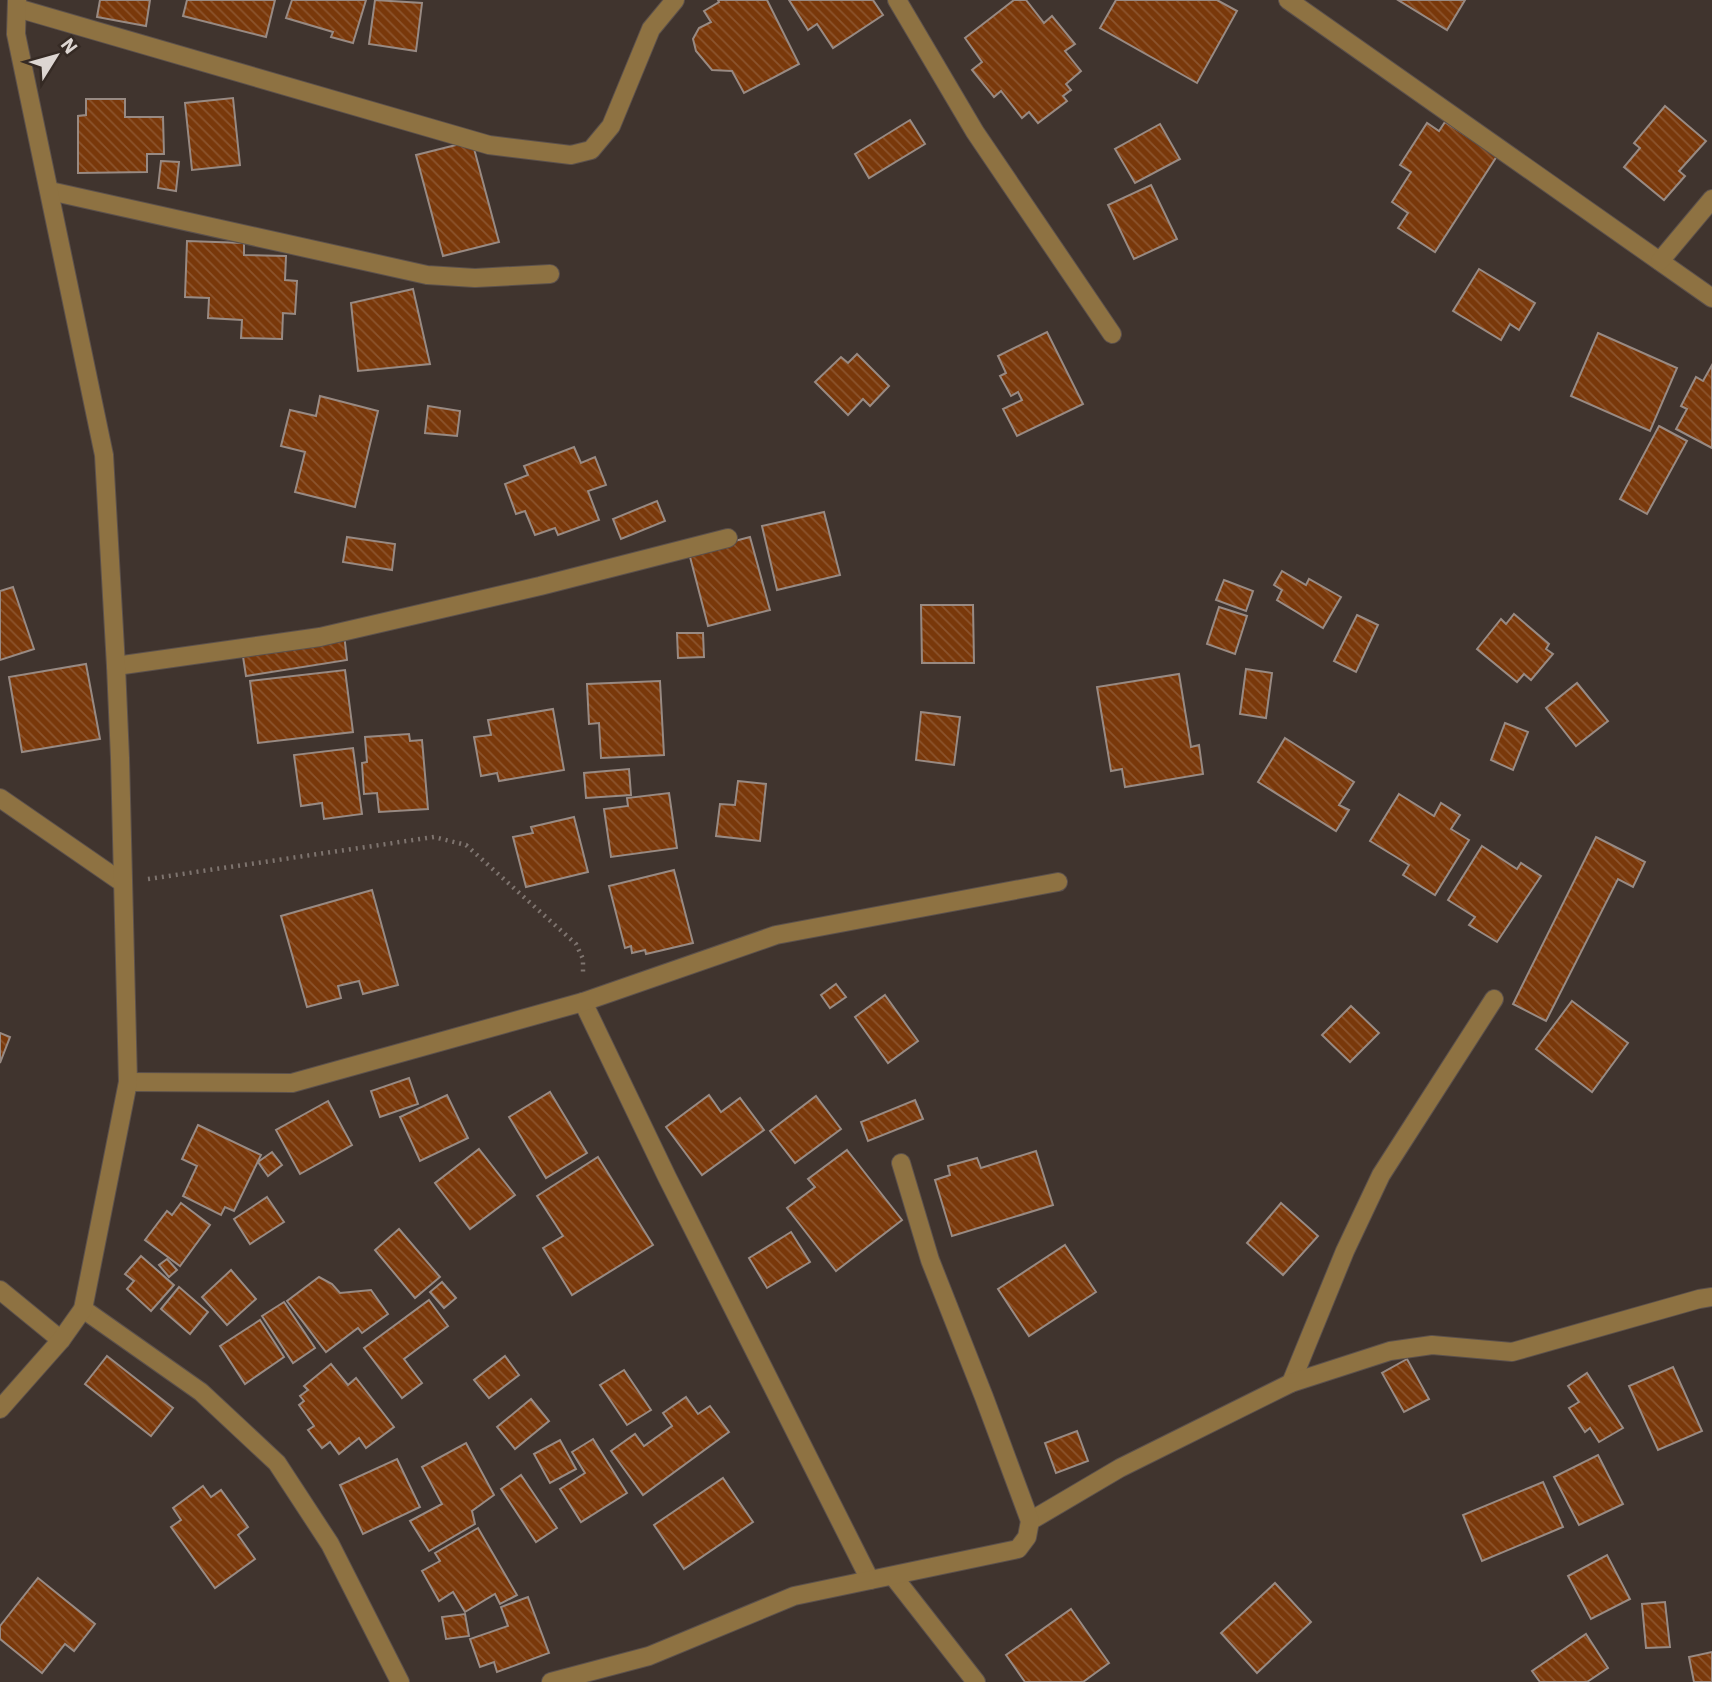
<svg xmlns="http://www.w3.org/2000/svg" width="1712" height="1682" viewBox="0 0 1712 1682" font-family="'IBM Plex Sans',sans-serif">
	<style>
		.building { fill: url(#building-back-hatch); stroke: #988a83; stroke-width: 2 }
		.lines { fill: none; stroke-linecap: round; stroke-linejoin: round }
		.minor-casing { stroke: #5c514c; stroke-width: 20 }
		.path { stroke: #7e746f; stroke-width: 4.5; stroke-dasharray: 2 5; stroke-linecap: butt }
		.minor { stroke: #8e7242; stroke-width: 18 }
	</style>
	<defs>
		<pattern id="building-back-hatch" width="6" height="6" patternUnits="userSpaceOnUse" patternTransform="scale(1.75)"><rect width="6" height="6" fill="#79380a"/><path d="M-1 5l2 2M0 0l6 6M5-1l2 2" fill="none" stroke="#8c542d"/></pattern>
	</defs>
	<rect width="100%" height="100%" fill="#40342e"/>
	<g class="building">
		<path d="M100,0H150L146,26L97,17Z"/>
		<path d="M187,0H275L266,37L183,16Z"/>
		<path d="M292,0H366L353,43L331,37L333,32L286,18Z"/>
		<path d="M375,0L422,3L416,51L369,44Z"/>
		<path d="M718,0H767L799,64L744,93L732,71L712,70L696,51L693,39L699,28L711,22L704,11L719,2Z"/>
		<path d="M789,0H873L883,15L833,48L817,24L808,30Z"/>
		<path d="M1014,0H1026L1044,23L1052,16L1075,44L1065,51L1081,71L1066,84L1071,90L1063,96L1067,101L1038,123L1029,112L1022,118L1001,91L994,97L972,70L982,62L965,38Z"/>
		<path d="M1116,0H1217L1237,11L1197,83L1100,28Z"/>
		<path d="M1398,0H1465L1447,30Z"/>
		<path d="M233,98L240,165L192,170L185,103Z"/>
		<path d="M86,99H125V117H163L164,154H147V172L78,173V116L86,115Z"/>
		<path d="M1665,106L1706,141L1679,171L1685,176L1664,200L1624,167L1640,148L1634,143Z"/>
		<path d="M910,120L925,144L869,178L855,154Z"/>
		<path d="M1445,122L1497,156L1435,252L1398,228L1408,213L1392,202L1411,172L1400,165L1427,123L1439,131Z"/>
		<path d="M1160,124L1180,159L1135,183L1115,149Z"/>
		<path d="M472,141L499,242L443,256L416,155Z"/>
		<path d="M161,161L179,162L176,191L158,188Z"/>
		<path d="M1151,185L1177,239L1134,259L1108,205Z"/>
		<path d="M187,241L244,243V255L286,256L285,280L297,281L295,314L283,313L282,339L241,338L242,320L208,318L209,298L185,297Z"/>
		<path d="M1479,269L1535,303L1519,330L1510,324L1501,340L1453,311Z"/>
		<path d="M413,289L430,364L358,371L351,303Z"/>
		<path d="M1047,332L1083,404L1017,436L1003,409L1022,400L1018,392L1011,396L1000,376L1006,373L998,356Z"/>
		<path d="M1598,333L1677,368L1650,431L1571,396Z"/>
		<path d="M857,354L889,386L870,406L863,399L848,415L815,382L841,357L848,363Z"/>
		<path d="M1712,365V448L1676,429L1687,409L1681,406L1696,377L1703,381Z"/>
		<path d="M320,396L378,411L355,507L295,492L305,452L281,446L290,410L316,416Z"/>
		<path d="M428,406L460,411L457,436L425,433Z"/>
		<path d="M1659,426L1687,441L1647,514L1620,499Z"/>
		<path d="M574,447L581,463L595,457L606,485L588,491L599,520L558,535L555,528L535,535L525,511L516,514L505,484L528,475L524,466Z"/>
		<path d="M657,501L665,521L621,539L613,519Z"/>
		<path d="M824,512L840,575L777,590L762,526Z"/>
		<path d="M347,537L395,544L392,570L343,562Z"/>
		<path d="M750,537L770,610L708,626L689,553Z"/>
		<path d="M1282,571L1306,585L1309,579L1341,597L1323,628L1277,600L1282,590L1274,585Z"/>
		<path d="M1224,580L1253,591L1246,611L1216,600Z"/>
		<path d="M13,587L34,649L0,660V591Z"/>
		<path d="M921,605H973L974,663H922Z"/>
		<path d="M1219,607L1247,616L1235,654L1207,644Z"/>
		<path d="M1514,614L1549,644L1546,649L1553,654L1531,680L1524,674L1517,682L1477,649L1501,619L1506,624Z"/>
		<path d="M1357,615L1378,625L1356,672L1334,661Z"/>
		<path d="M677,633H703L704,657L678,658Z"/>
		<path d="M344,634L347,660L246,676L242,650Z"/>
		<path d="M86,664L100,739L22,752L9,677Z"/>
		<path d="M1246,669L1272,673L1266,718L1240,714Z"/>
		<path d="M345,670L353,732L258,743L250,681Z"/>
		<path d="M1179,674L1191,747L1199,745L1203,774L1125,787L1122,769L1111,771L1097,687Z"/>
		<path d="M660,681L664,755L601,758L599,723L589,724L587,684Z"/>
		<path d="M1577,683L1608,721L1576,746L1546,708Z"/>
		<path d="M553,709L564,770L499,781L497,773L481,776L474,737L491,735L488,720Z"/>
		<path d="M921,712L960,717L954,765L916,760Z"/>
		<path d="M1505,723L1528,732L1513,770L1491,760Z"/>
		<path d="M409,734L410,741L422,740L428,809L379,812L377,793L364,794L362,763L367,762L365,737Z"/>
		<path d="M1285,738L1354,782L1339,805L1349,810L1336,831L1258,782Z"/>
		<path d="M353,748L362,814L324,819L322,803L301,806L294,755Z"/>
		<path d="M629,769L631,795L586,798L584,773Z"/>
		<path d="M738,781L766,784L760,841L716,836L720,804L735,805Z"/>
		<path d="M669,793L677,848L611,857L604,809L628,806L627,798Z"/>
		<path d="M1399,794L1434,816L1441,803L1460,815L1451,829L1469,840L1435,895L1403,875L1409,865L1370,841Z"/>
		<path d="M574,817L588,872L526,887L513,837L533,833L531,827Z"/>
		<path d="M1596,837L1645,862L1633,887L1618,879L1546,1021L1513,1004Z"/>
		<path d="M1482,846L1517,869L1521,863L1541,876L1497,942L1469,925L1475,917L1448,900Z"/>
		<path d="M674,870L693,943L646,954L645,950L632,953L631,946L625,948L609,886Z"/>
		<path d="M372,890L398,985L363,994L359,981L338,986L341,998L307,1007L281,916Z"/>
		<path d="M836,984L846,997L830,1008L821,995Z"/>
		<path d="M885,995L918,1041L888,1063L855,1017Z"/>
		<path d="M1572,1001L1628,1043L1592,1092L1536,1049Z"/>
		<path d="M1351,1006L1379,1033L1350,1062L1322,1035Z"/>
		<path d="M0,1033L10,1037L0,1063Z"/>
		<path d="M409,1078L418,1104L380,1117L371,1091Z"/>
		<path d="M550,1092L587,1153L546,1178L509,1117Z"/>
		<path d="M447,1095L468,1138L420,1161L400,1117Z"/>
		<path d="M709,1095L721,1112L740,1098L764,1130L702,1175L666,1127Z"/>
		<path d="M816,1096L841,1129L795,1163L770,1131Z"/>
		<path d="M915,1100L923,1119L868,1141L861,1122Z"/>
		<path d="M328,1101L352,1145L300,1174L276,1130Z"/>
		<path d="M198,1125L261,1155L234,1211L225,1207L221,1215L183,1196L197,1166L182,1159Z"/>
		<path d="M479,1149L515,1195L470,1229L435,1183Z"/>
		<path d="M847,1150L902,1220L836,1271L787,1208L815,1187L808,1179Z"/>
		<path d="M1036,1151L1053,1205L952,1236L935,1180L950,1175L948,1166L977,1158L981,1168Z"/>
		<path d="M272,1152L282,1165L268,1176L258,1162Z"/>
		<path d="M598,1157L653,1245L572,1295L543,1248L563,1236L537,1196Z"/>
		<path d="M267,1197L284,1222L250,1244L234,1219Z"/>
		<path d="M181,1203L210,1225L180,1266L145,1240L167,1211L172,1215Z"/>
		<path d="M1281,1203L1318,1236L1283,1275L1247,1243Z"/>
		<path d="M399,1229L440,1277L415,1298L375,1250Z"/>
		<path d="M791,1232L810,1262L767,1288L749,1258Z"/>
		<path d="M1065,1245L1096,1292L1029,1336L998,1289Z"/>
		<path d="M141,1256L174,1285L151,1311L127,1289L134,1281L125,1274Z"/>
		<path d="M167,1259L177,1270L169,1277L159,1265Z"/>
		<path d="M231,1270L256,1299L227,1325L202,1297Z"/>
		<path d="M319,1277L332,1284L340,1293L371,1290L388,1314L362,1333L358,1328L326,1352L287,1301Z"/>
		<path d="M442,1282L456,1298L444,1308L430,1292Z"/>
		<path d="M179,1287L208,1312L190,1334L161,1309Z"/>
		<path d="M429,1300L448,1326L404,1359L422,1383L402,1398L364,1348Z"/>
		<path d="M284,1302L315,1348L293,1363L262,1316Z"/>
		<path d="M260,1320L284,1357L245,1384L220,1346Z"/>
		<path d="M107,1356L173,1408L151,1436L85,1384Z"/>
		<path d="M505,1356L519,1375L489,1398L474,1380Z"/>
		<path d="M1407,1359L1429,1399L1404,1412L1382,1373Z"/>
		<path d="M331,1364L348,1385L356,1378L394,1427L366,1448L359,1438L339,1454L330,1442L322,1448L308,1430L314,1426L299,1405L304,1401L300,1396L308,1390L304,1386Z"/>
		<path d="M1673,1367L1702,1431L1658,1450L1629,1386Z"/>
		<path d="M624,1370L651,1410L627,1425L600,1385Z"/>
		<path d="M1587,1373L1623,1428L1599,1442L1590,1428L1585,1432L1569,1408L1579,1402L1568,1386Z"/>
		<path d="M686,1397L698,1414L710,1406L729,1432L643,1495L611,1451L635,1434L644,1446L672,1426L663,1413Z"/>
		<path d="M531,1399L549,1421L515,1449L497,1427Z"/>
		<path d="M1077,1431L1088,1461L1056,1473L1045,1443Z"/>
		<path d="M593,1439L627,1493L581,1522L560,1489L585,1473L572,1452Z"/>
		<path d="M560,1440L576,1469L550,1483L534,1454Z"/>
		<path d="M466,1443L494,1495L472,1511L475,1524L429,1551L410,1521L442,1504L422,1467Z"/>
		<path d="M1598,1455L1623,1504L1579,1525L1554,1477Z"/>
		<path d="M397,1459L420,1507L363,1534L340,1485Z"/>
		<path d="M521,1475L557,1528L536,1542L501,1489Z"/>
		<path d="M723,1478L753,1522L684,1569L654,1525Z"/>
		<path d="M1543,1482L1563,1527L1482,1561L1463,1515Z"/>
		<path d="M203,1486L211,1497L221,1490L248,1527L238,1535L255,1559L215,1588L171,1527L181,1520L173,1508Z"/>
		<path d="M478,1528L517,1595L500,1604L495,1594L465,1612L453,1592L439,1601L422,1571L440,1561L435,1553Z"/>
		<path d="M1607,1555L1630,1599L1591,1619L1568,1576Z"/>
		<path d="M38,1578L95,1624L74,1651L65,1644L42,1673L0,1639V1626Z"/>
		<path d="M1275,1583L1311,1622L1257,1673L1221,1633Z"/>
		<path d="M528,1597L549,1653L497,1672L494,1662L480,1667L470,1639L508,1626L501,1607Z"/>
		<path d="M1665,1602L1670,1647L1646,1648L1642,1604Z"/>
		<path d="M1071,1609L1109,1663L1083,1682H1025L1006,1655Z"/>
		<path d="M465,1614L469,1636L446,1639L442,1617Z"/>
		<path d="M1586,1634L1608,1668L1587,1682H1540L1532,1671Z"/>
		<path d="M1712,1652V1682H1694L1689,1657Z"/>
	</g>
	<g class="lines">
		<g class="minor-casing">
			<g id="minor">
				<path d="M897,0L975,132L1112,334"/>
				<path d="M1288,0L1712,298"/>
				<path d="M17,8L489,145L571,155L591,150L611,126L651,29L675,0"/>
				<path d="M50,191L427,275L475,278L550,274"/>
				<path d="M1660,261L1712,199"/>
				<path d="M116,666L320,637L540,586L728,538"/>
				<path d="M0,798L123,883"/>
				<path d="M583,1002L667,1177L870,1580"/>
				<path d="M128,1082L292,1083L583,1002L776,935L1058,882"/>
				<path d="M0,1290L61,1340"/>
				<path d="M83,1309L201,1392L277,1463L330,1544L400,1682"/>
				<path d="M1291,1383L1345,1251L1381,1175L1494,999"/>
				<path d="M0,1409L61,1340L83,1309L128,1082L120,758L116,666L104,455L16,34L17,0"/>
				<path d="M1030,1521L1120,1468L1291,1383L1390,1351L1432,1345L1512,1352L1699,1299L1712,1297"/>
				<path d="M893,1576L976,1682"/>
				<path d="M551,1682L649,1656L794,1596L1018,1549L1027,1537L1030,1521L984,1397L930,1260L901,1163"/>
			</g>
		</g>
		<path class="path" d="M148,879L434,837L466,845L576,944L583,959V975"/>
		<use href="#minor" class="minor"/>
	</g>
	<g transform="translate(56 56) rotate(53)" stroke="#352a24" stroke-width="5" paint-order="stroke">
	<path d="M0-5L12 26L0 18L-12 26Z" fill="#ddd6d2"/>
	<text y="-10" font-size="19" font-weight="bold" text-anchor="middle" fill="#ddd6d2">N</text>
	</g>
</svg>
